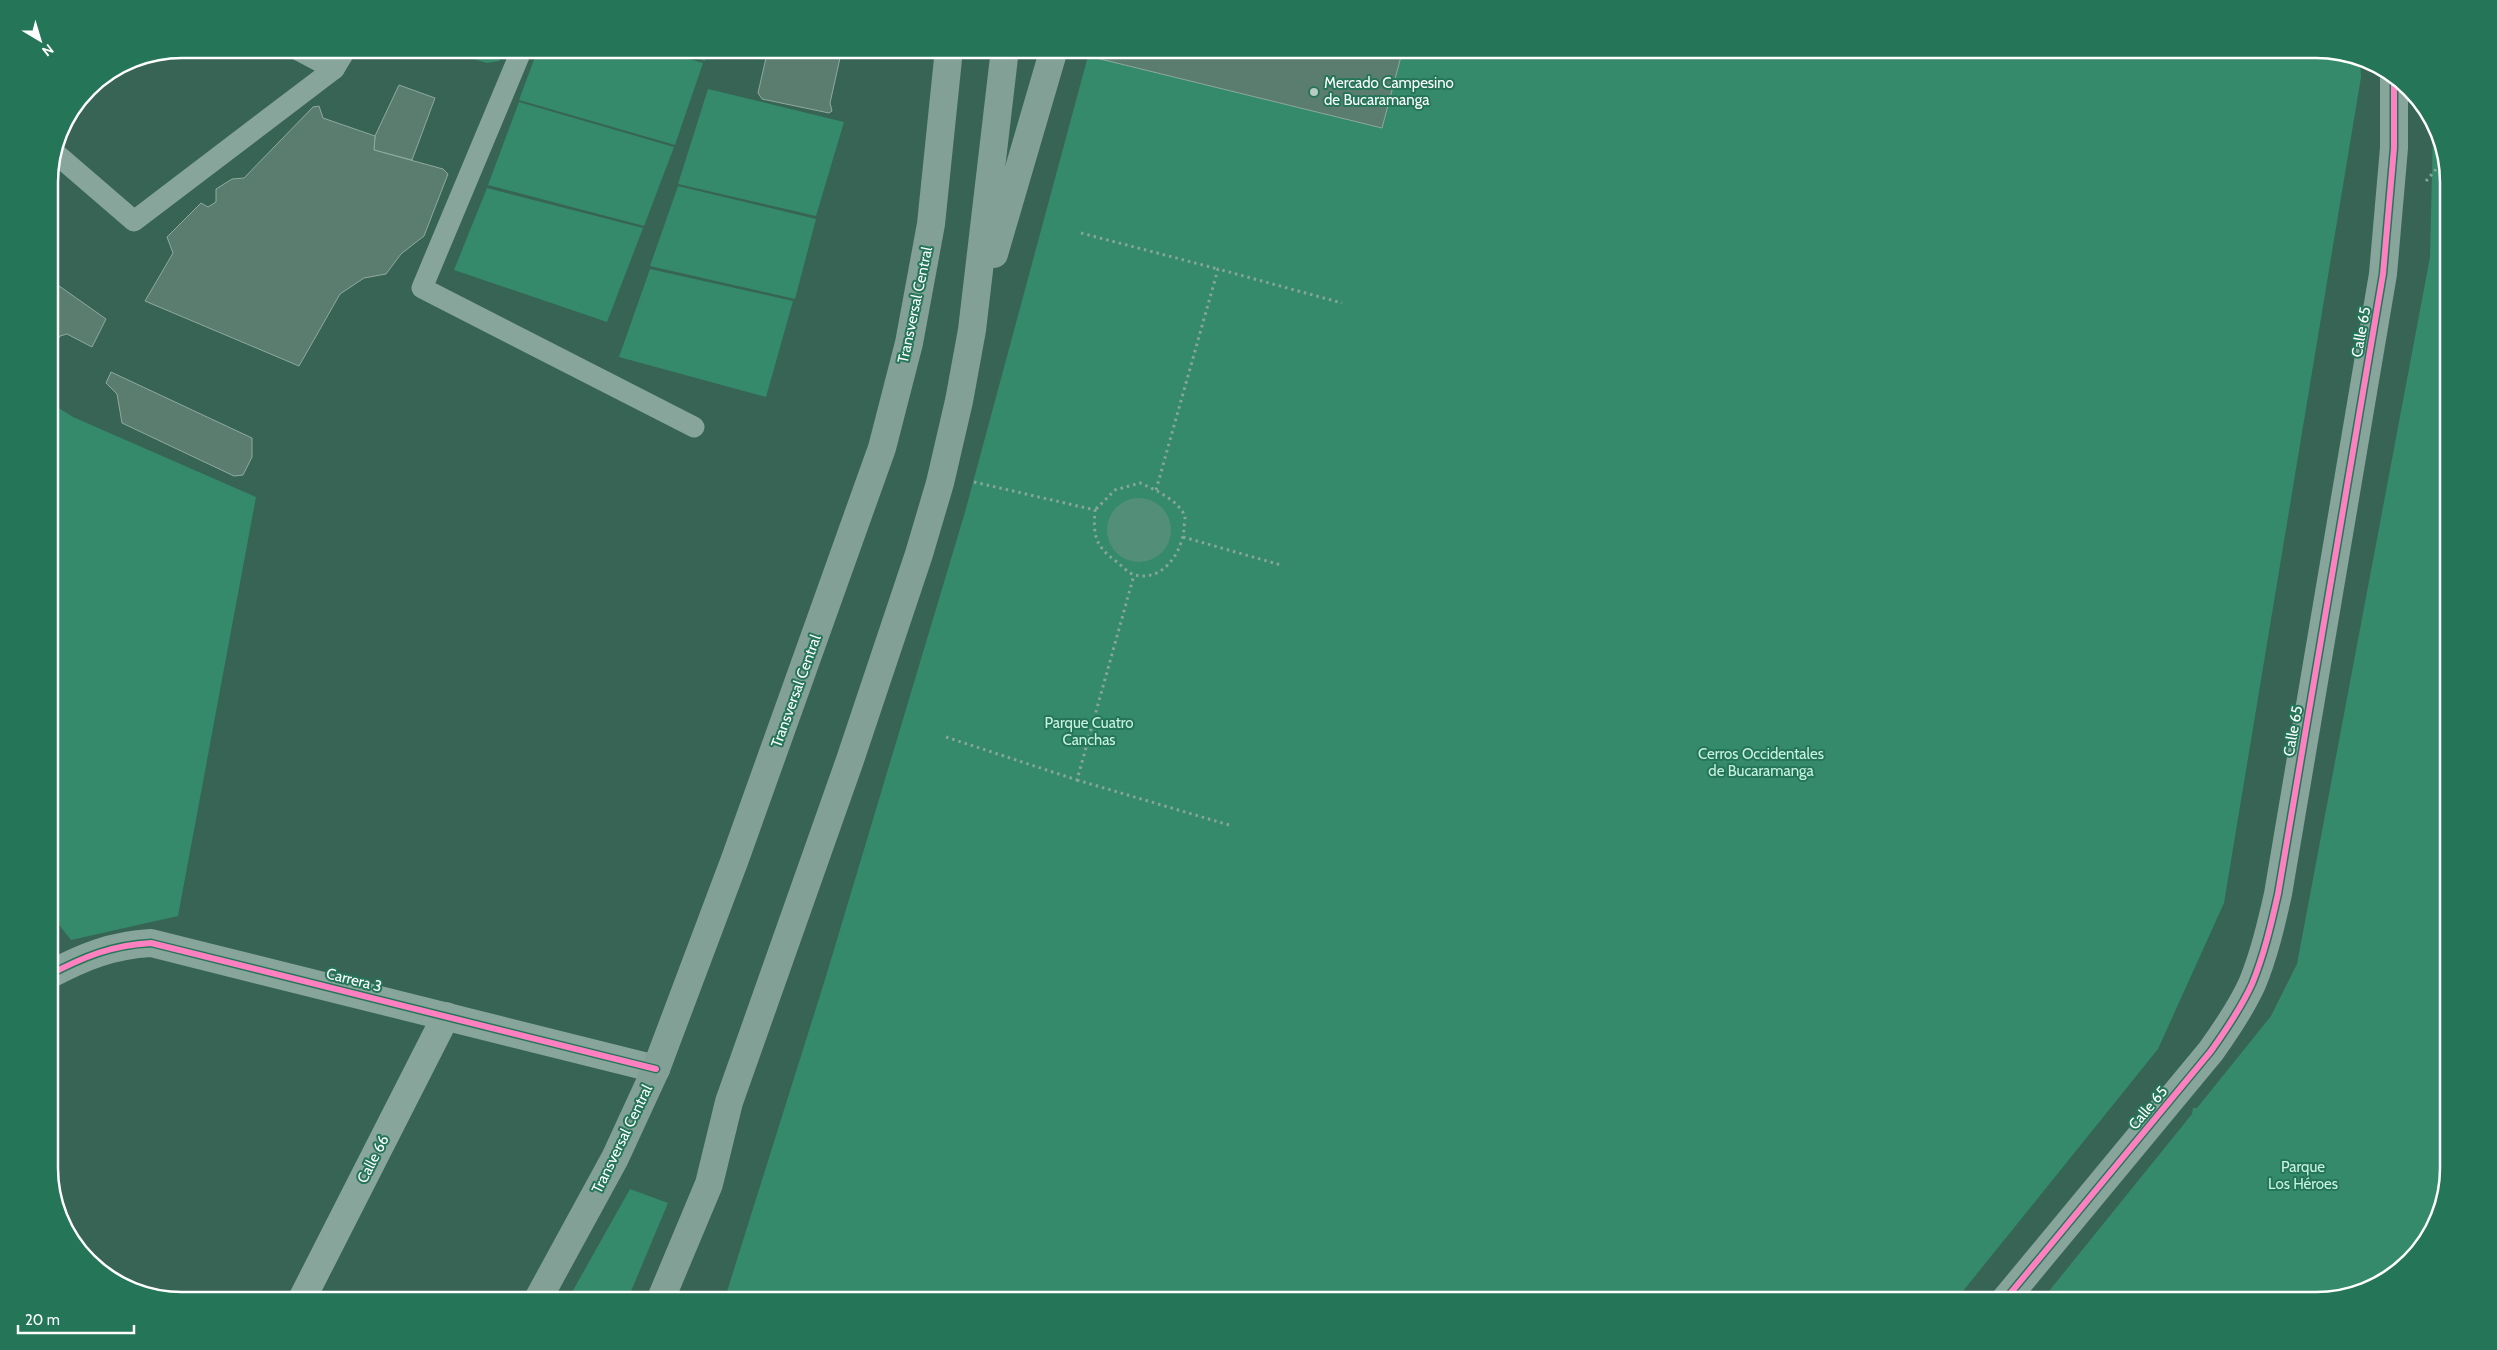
<svg xmlns="http://www.w3.org/2000/svg" width="2497" height="1350" viewBox="0 0 2497 1350" font-family="Cabin,sans-serif">
	<style>
		.green { fill: #348a6a }
		.water { fill: #538e79 }
		.building { fill: #5b7d70; stroke: #8eaaa0 }
		.lines { fill: none; stroke-linecap: round; stroke-linejoin: round }
		.path { stroke: #87a59b; stroke-width: 3; stroke-dasharray: 2.5 4; stroke-linecap: butt }
		.service { stroke: #87a59b; stroke-width: 21 }
		.minor { stroke: #87a59b; stroke-width: 28 }
		.tertiary { stroke: #87a59b; stroke-width: 28 }
		.secondary { stroke: #82a095; stroke-width: 28 }
		.cycleway-casing { stroke: #257659; stroke-width: 9 }
		.cycleway { stroke: #ff80c0; stroke-width: 6 }
		.poi-dot { fill: #b9c9c3; stroke: #257659; stroke-width: 2 }
		.labels { text-anchor: middle; dominant-baseline: central; stroke-width: 4; stroke-linejoin: round; paint-order: stroke }
		.poi-label { font-size: 15px; fill: #fff; stroke: #257659; text-anchor: start }
		.street-label { font-size: 15px; fill: #fff; stroke: #257659 }
		.park-label { font-size: 15px; fill: #c8f2e3; stroke: #257659 }
		.rim { fill: none; stroke: #fff; stroke-width: 2.5 }
	</style>
	<rect width="100%" height="100%" fill="#376454"/>
	<g class="green">
		<path d="M459,49H508L499,61L487,63L461,55Z"/>
		<path d="M538,49H656L703,63L675,145L519,100Z"/>
		<path d="M663,49H709L705,61Z"/>
		<path d="M1403,49H2316L2360,59L2361,77L2224,903L2158,1049L1955,1301H724L827,973L965,512L1088,56L1382,128Z"/>
		<path d="M708,89L844,122L816,216L678,184Z"/>
		<path d="M519,102L674,147L644,226L488,185Z"/>
		<path d="M2433,130L2448,173V1169L2434,1228L2382,1283L2316,1301H2041L2192,1114L2193,1108H2197L2271,1016L2297,964L2430,257Z"/>
		<path d="M678,186L816,219L795,299L650,266Z"/>
		<path d="M487,188L643,228L607,322L454,270Z"/>
		<path d="M650,269L793,301L766,397L619,357Z"/>
		<path d="M49,402L73,417L256,497L178,916L71,940L49,912Z"/>
		<path d="M630,1189L668,1203L627,1301H567Z"/>
	</g>
	<circle class="water" cx="1139" cy="530" r="32"/>
	<g class="building">
		<path d="M768,49H842L830,103L832,111L829,113L762,99L758,93Z"/>
		<path d="M1090,49H1403L1382,128L1088,56Z"/>
		<path d="M399,85L435,98L412,160L374,150L375,136Z"/>
		<path d="M319,106L323,118L375,136L374,150L443,169L448,174L424,236L401,254L386,274L364,278L340,294L299,366L145,301L173,253L167,237L201,203L208,207L216,202V189L232,179L244,178L313,107Z"/>
		<path d="M55,283L106,319L92,347L67,334L60,336L49,355V291Z"/>
		<path d="M111,372L252,438V457L243,475L234,476L122,423L117,394L106,383Z"/>
	</g>
	<g class="lines">
		<g class="path">
			<path d="M2426,181L2444,160"/>
			<path d="M1081,233L1218,269"/>
			<path d="M974,482L1095,510C1093,536 1095,546 1117,562C1122,566 1129,574 1135,575C1163,582 1182,552 1184,529C1184,526 1185,520 1185,517C1180,501 1154,489 1140,483L1115,490L1095,510"/>
			<path d="M1156,490L1218,269L1342,303"/>
			<path d="M1183,537L1281,565"/>
			<path d="M946,737L1077,780L1134,575"/>
			<path d="M1077,780L1229,825"/>
		</g>
		<g class="service">
			<path d="M296,49L334,69"/>
			<path d="M522,49L422,288L694,427"/>
			<path d="M54,152L134,221L334,69L346,49"/>
		</g>
		<g class="minor">
			<path d="M49,975C83,957 112,945 151,943L656,1069"/>
			<path d="M301,1301L446,1016"/>
		</g>
		<path class="tertiary" d="M2004,1301L2211,1051C2226,1030 2241,1008 2252,984C2264,955 2271,925 2278,894L2383,274L2394,148V80"/>
		<g class="secondary">
			<path d="M994,254L1054,49"/>
			<path d="M537,1301L615,1158L656,1069L735,859L882,448L909,343L931,224L949,49"/>
			<path d="M660,1301L709,1184L729,1102L850,760L919,554L940,483L959,401L972,330L1005,49"/>
		</g>
		<g class="cycleway-casing">
			<g id="cycleway">
				<path d="M49,975C83,957 112,945 151,943L656,1069"/>
				<path d="M2004,1301L2211,1051C2226,1030 2241,1008 2252,984C2264,955 2271,925 2278,894L2383,274L2394,148V80"/>
			</g>
		</g>
		<use href="#cycleway" class="cycleway"/>
	</g>
	<circle class="poi-dot" cx="1314" cy="92" r="5"/>
	<g class="labels">
		<g class="poi-label">
			<text x="1324" y="83">Mercado Campesino<tspan x="1324" dy="17">de Bucaramanga</tspan></text>
		</g>
		<g class="street-label">
			<text transform="translate(915 305) rotate(-78)">Transversal Central</text>
			<text transform="translate(2361 332) rotate(-80)">Calle 65</text>
			<text transform="translate(796 691) rotate(-70)">Transversal Central</text>
			<text transform="translate(2293 731) rotate(-80)">Calle 65</text>
			<text transform="translate(354 980) rotate(14)">Carrera 3</text>
			<text transform="translate(2148 1108) rotate(-50)">Calle 65</text>
			<text transform="translate(622 1139) rotate(-64)">Transversal Central</text>
			<text transform="translate(373 1159) rotate(-63)">Calle 66</text>
		</g>
		<g class="park-label">
			<text x="1089" y="723">Parque Cuatro<tspan x="1089" dy="17">Canchas</tspan></text>
			<text x="1761" y="754">Cerros Occidentales<tspan x="1761" dy="17">de Bucaramanga</tspan></text>
			<text x="2303" y="1167">Parque<tspan x="2303" dy="17">Los Héroes</tspan></text>
		</g>
	</g>
	<path d="M0 0H2497V1350H0ZM182 58H2316A124 124 0 0 1 2440 182V1168A124 124 0 0 1 2316 1292H182A124 124 0 0 1 58 1168V182A124 124 0 0 1 182 58Z" fill="#257659" fill-rule="evenodd"/>
	<path class="rim" d="M182 58H2316A124 124 0 0 1 2440 182V1168A124 124 0 0 1 2316 1292H182A124 124 0 0 1 58 1168V182A124 124 0 0 1 182 58Z"/>
	<g transform="translate(40 40) rotate(142)" stroke="#257659" stroke-width="4" paint-order="stroke">
	<path d="M0-4L9 19L0 12L-9 19Z" fill="#ffffff"/>
	<text y="-8" font-size="14" font-weight="bold" text-anchor="middle" fill="#ffffff">N</text>
	</g>
	<path d="M18 1325v8h116v-8" fill="none" stroke="#ffffff" stroke-width="2.5"/>
	<text x="25" y="1325" font-size="15" fill="#ffffff" stroke="#257659" stroke-width="4" paint-order="stroke">20 m</text>
</svg>
